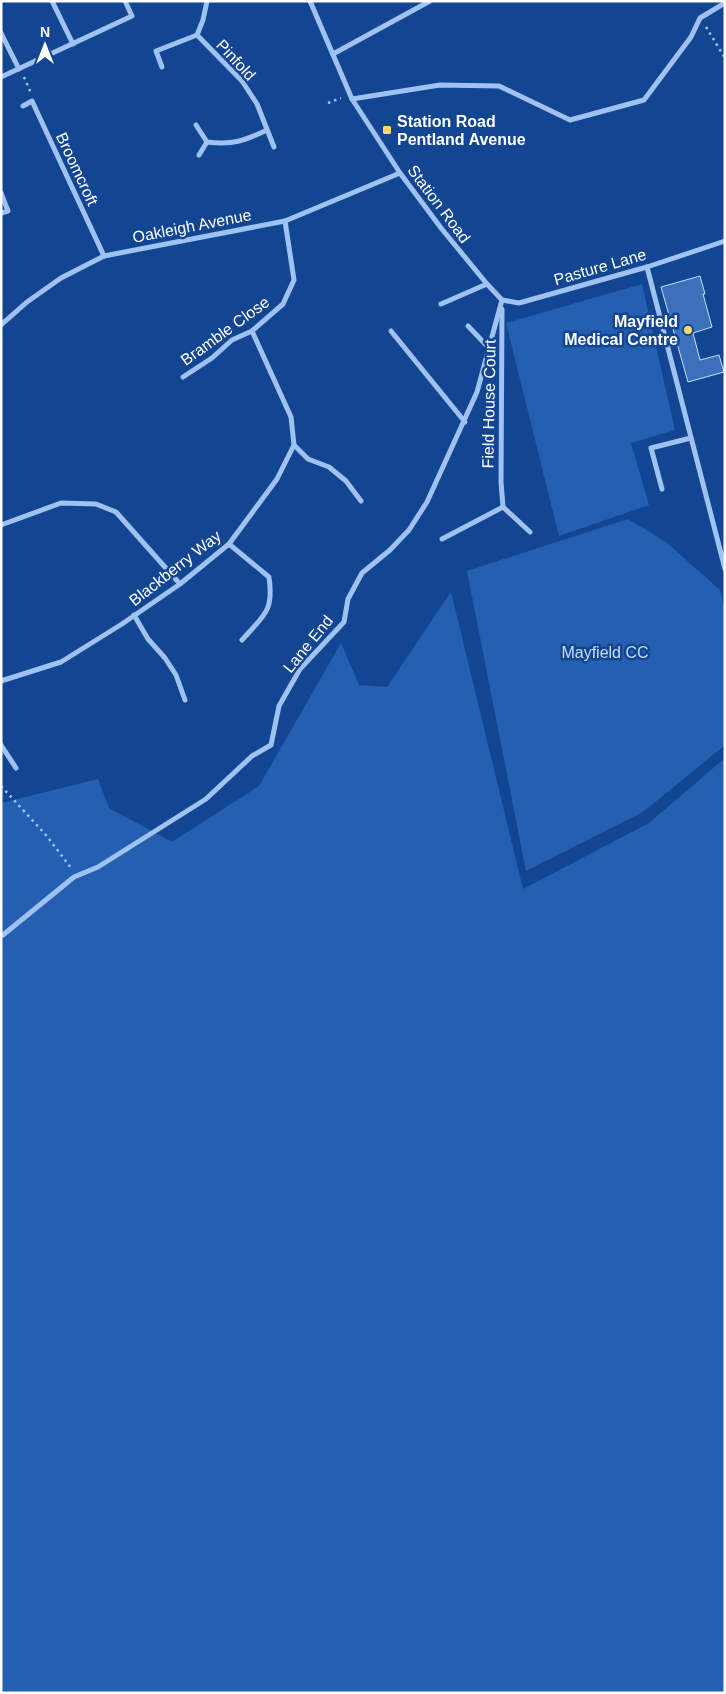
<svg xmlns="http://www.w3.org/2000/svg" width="726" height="1694" viewBox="0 0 726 1694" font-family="Helvetica,sans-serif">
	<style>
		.green { fill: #255fb1 }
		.building { fill: #3c70ba; stroke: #c7defd }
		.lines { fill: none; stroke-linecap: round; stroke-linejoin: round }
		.path { stroke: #a0c2f2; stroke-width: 2.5; stroke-dasharray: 2.5 4; stroke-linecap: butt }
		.street { stroke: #a0c2f2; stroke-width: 5 }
		.poi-dot { fill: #ffd761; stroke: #134692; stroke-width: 2 }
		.labels { text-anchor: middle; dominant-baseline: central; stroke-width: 5; stroke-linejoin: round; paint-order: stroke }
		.street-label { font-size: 16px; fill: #fff; stroke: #134692 }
		.poi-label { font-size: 16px; font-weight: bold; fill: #fff; stroke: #134692; text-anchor: start }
		.park-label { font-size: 16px; fill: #c7defd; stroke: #134692 }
	</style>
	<rect width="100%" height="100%" fill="#134692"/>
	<g class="green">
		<path d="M642,284L675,430L631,443L649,505L559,536L506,323Z"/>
		<path d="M628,519L666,542L720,590L725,611V745L643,812L526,871L467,571Z"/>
		<path d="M451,592L523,889L649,823L725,758V1693H1V803L98,779L109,808L172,842L259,786L341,643L359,685L387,687Z"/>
	</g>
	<path class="building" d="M700,276L705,294H703L712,327L693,333L700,360L719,355L724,372L688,382L661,287Z"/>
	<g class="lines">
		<g class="path">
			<path d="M706,27L725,58"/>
			<path d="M24,77L31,93"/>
			<path d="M328,103L341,98"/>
			<path d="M1,786L45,834L72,869"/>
		</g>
		<g class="street">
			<path d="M52,1L73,44"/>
			<path d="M207,1L203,20L197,35L242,81L257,104L274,147"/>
			<path d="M310,1L352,99L400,173L441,228L487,284L502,300L519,303L647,267L725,241"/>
			<path d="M1,33L19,69"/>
			<path d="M333,54L430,1"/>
			<path d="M162,67L156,51L197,35"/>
			<path d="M1,77L132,16L125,1"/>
			<path d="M352,99L440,85L499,86L570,120L644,100L691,37L700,18L725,3"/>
			<path d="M23,106L32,101L104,256"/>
			<path d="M196,125L207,142C233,145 244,141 267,130"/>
			<path d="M199,155L207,142"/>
			<path d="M1,193L8,211L1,213"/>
			<path d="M647,267L725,569"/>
			<path d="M441,304L487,284"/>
			<path d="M1,325L27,302L61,278L104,256L285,221L400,173"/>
			<path d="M468,326L488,347"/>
			<path d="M391,331L465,422"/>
			<path d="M183,377L212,358L232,340L252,331L283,304L294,280L285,221"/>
			<path d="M294,445L308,459L329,467L346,481L361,501"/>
			<path d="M662,489L651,448L691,438"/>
			<path d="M503,507L530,532"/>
			<path d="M1,525L61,503L96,504L116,512L180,584"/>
			<path d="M442,539L503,507L501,482L502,309"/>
			<path d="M229,544L269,577C274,612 264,615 242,640"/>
			<path d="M134,615L148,639L165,658L176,675L185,700"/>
			<path d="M1,681L61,662L122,624L180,584L229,544L277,479L294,445L291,417L252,331"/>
			<path d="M1,745L16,768"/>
			<path d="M3,935L74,877L98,867L206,799L252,756L271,745L279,706L300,669L344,622L348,599L362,573L390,550L409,530L427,502L477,392L502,300"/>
		</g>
	</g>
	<g class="poi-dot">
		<rect x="382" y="125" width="10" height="10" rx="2.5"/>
		<circle cx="688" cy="330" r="5"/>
	</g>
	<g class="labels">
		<g class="street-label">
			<text transform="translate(236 60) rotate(47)">Pinfold</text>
			<text transform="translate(77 169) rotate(65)">Broomcroft</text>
			<text transform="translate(439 204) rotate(53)">Station Road</text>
			<text transform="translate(192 226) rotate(-11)">Oakleigh Avenue</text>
			<text transform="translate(600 267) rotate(-16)">Pasture Lane</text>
			<text transform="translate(225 331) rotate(-36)">Bramble Close</text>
			<text transform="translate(489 404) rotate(-89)">Field House Court</text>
			<text transform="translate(175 568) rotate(-38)">Blackberry Way</text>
			<text transform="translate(308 644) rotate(-51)">Lane End</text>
		</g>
		<g class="poi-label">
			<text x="397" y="121">Station Road<tspan x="397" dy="18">Pentland Avenue</tspan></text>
			<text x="678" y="321" text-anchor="end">Mayfield<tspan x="678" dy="18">Medical Centre</tspan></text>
		</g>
		<g class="park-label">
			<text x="605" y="652">Mayfield CC</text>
		</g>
	</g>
	<rect width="726" height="1694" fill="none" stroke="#ffffff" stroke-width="5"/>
	<g transform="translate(45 45)" stroke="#134692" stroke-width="4" paint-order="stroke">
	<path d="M0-4L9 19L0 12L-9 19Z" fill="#ffffff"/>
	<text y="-8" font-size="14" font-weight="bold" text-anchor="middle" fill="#ffffff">N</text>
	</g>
</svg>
